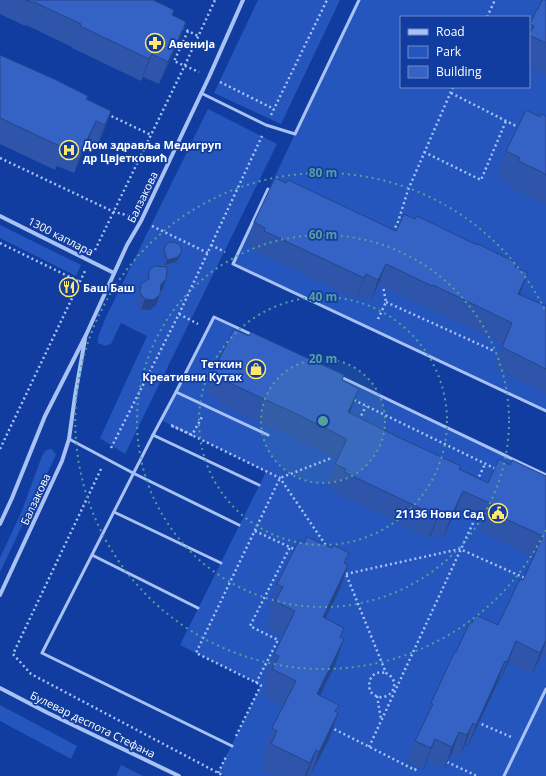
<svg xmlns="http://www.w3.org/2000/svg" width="546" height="776" viewBox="0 0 546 776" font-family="'Open Sans',sans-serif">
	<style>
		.green { fill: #2456be; fill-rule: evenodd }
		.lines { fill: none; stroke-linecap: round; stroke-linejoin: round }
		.path { stroke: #a9c2f5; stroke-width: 2.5; stroke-dasharray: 2 3; stroke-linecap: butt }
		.service { stroke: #a9c2f5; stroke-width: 3 }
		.minor { stroke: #a9c2f5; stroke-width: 4 }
		.wall { fill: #2e55a9 }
		.shaded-wall { fill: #25458a }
		.building { fill: #3563c5; stroke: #25458a }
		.ring { fill: none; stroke: #579f9a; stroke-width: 2; stroke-dasharray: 2 4 }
		.labels { text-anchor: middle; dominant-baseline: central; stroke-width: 3.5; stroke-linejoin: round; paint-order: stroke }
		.poi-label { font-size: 11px; font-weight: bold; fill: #fff; stroke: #113da0; text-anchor: start }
		.street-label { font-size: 11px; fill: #fff; stroke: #113da0 }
		.centre { fill: #579f9a; stroke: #113da0; stroke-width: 2 }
		.ring-label { font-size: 12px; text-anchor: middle; font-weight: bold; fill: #579f9a; stroke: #113da0; stroke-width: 3.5; stroke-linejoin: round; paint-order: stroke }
	</style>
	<rect width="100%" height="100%" fill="#113da0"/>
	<g class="green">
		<path d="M258,0H340L281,124L214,93Z"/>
		<path d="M359,0H546V411L233,264ZM401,17H529V87H401Z"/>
		<path d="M208,109L277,144L125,454L100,438L147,336L121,323L111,344L105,346L98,343V337L106,317Z"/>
		<path d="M0,225L81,265L76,276L0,238Z"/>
		<path d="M214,316L546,475V604L494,637L423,725L407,762L423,770L427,761L451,753L465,745L468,746L496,682L499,683L510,653L532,674L540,658L546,654V776H224L218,773L261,685L180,645L266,472L161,420Z"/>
		<path d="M52,449L56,455L0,572V558L21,513L42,456L46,450Z"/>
		<path d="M0,705L77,746L71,759L0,721Z"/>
		<path d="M121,765L143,776H116Z"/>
	</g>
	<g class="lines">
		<g class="path">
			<path d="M487,17L495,0"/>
			<path d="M182,28L198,36"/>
			<path d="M188,31L174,61L199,72"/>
			<path d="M220,82L274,109"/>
			<path d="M451,93L520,128"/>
			<path d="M107,114L151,135"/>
			<path d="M271,115L327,0"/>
			<path d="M424,152L481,180L506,121"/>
			<path d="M0,158L114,212L131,216"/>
			<path d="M152,226L208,253"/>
			<path d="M393,232L398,222L408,190L453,87"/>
			<path d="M0,243L80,282"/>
			<path d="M211,245L225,252"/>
			<path d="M95,250L185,65L215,0"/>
			<path d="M386,302L494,351"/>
			<path d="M179,314L198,324"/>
			<path d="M378,319L386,302L383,286"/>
			<path d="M354,400L496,469"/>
			<path d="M359,420L366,406"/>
			<path d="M171,425L280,478L327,547"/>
			<path d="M172,426L192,435L202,417"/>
			<path d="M111,448L179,314L262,136"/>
			<path d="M0,449L85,271"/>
			<path d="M101,469L13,654L31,674L224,776"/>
			<path d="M477,481L485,464"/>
			<path d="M255,531L296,550"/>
			<path d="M344,571L346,574L386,673C406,683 385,709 370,691C367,679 373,670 386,673"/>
			<path d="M346,574L460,549L527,579"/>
			<path d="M256,683L278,640L250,626L290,547"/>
			<path d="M377,696L381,719"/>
			<path d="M477,722L511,737"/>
			<path d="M330,727L415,770L417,767"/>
			<path d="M236,736L261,685L196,653L280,478L329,459L331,453"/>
			<path d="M369,747L474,521"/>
			<path d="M447,762L477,776"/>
			<path d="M218,773L227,755"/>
		</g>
		<g class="service">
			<path d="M201,93L266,125L295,134L359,0"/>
			<path d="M268,189L233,264L546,411"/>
			<path d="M339,376L546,475"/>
			<path d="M176,392L268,435"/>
			<path d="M153,435L259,485"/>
			<path d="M69,439L133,473L239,525"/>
			<path d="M114,512L221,563"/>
			<path d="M92,555L198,608"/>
			<path d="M232,746L42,653L153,435L176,392L214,317L253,335"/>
			<path d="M504,776L546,689"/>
		</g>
		<g class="minor">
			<path d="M0,216L114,273"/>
			<path d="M0,524L12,498L45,416L86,335L127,245L141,221L209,77L243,0"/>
			<path d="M0,595L62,461L69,439L75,396L85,339"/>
			<path d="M0,688L48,713L179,776"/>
		</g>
	</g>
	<g class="wall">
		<path d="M0,0H153L174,10L172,15L186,22L178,44L159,84L143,77L141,81L72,48V47L26,25L25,26L0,14Z"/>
		<path d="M546,0V76L529,68V26L537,9H538Z"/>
		<path d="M0,55L86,100L111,111L103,134L96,148L87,144L74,173L57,166L55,170L0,144Z"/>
		<path d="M546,116V206L532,199L533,198L509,187L510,184L497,177L506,151L540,117Z"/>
		<path d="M254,222L396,231L516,267L520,295L546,306V394L494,368L503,344L471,328L425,307L378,285L370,302L358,295L356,299L256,252L257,249L246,244Z"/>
		<path d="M164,249L182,251L180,256L176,262L165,265L162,254Z"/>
		<path d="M149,271L166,279L163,289L160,291L156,305L150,310L141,309L136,302L137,294L141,284L145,281Z"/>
		<path d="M249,336L344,375L342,380L351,410L350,412L488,483L510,465L546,476V654L543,659L540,658L532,674L508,663L499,683L498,682L468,746L465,745L460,757L452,753L444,769L427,761L423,770L407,762L415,741L423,724L431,703L456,652L472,623L498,625L523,580L534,557L480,532L483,525L455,512L442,540L431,535L429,538L395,522L396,521L337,494L338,490L327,486L337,459L289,435L219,404L220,401L206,393L213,372Z"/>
		<path d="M345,563L348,565L339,591L326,618L344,628L341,637L335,665L320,695L336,712L338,713L329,739L311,776H274L261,770L266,756L262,755L272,728L283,706L263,695L268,681L264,680L274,654L283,636L266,628L272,612L268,610L277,584Z"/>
	</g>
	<g class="shaded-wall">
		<path d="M186,22L178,44L159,84L168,62Z"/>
		<path d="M152,54L143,77L141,81L149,59Z"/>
		<path d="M111,111L103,134L96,148L105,125Z"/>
		<path d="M96,121L87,144L74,173L82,151Z"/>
		<path d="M65,143L57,166L55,170L64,148Z"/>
		<path d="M182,251L180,256L176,262L165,265L167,260Z"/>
		<path d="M386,264L378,285L370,302L378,280Z"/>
		<path d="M528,273L520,294L510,315L518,294Z"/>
		<path d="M366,274L358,295L356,299L364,278Z"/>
		<path d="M166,279L163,289L157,294L161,284Z"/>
		<path d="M160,295L156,305L150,310L141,309L145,299Z"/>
		<path d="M359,389L351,410L341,433L348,412Z"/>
		<path d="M463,491L455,512L442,540L450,519Z"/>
		<path d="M439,513L431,535L429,538L437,516Z"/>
		<path d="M348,565L339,591L313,643L323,617Z"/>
		<path d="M344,639L335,665L308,720L317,694Z"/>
		<path d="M546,640L540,658L532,674L540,653Z"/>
		<path d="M516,641L508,663L499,683L507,662Z"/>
		<path d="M505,661L498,682L468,746L476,725Z"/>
		<path d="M338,713L329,739L310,776L319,752Z"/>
		<path d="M473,723L465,745L460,757L467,735Z"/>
		<path d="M459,732L452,753L444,769L452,747Z"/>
		<path d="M435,739L427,761L423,770L431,748Z"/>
		<path d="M316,750L307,776H305L310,763Z"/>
	</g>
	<g class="building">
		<path d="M26,0H153L174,10L172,15L186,22L168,62L152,54L149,59L80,26L81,24L34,2L33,3Z"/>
		<path d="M542,0H546V43L529,35L534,26L530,24L537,9H538Z"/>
		<path d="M0,55L54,79L88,96L86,99L111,111L105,125L96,121L82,151L65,143L64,148L0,118Z"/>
		<path d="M526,110L540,117L541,114L546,116V175L542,173V172L518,161L520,158L506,151Z"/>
		<path d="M275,178L286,183L288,180L396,231L404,214L415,219L417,216L477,245L478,244L517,263L515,267L528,273L518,294L546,306V369L502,347L512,323L479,307L433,285L432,286L386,264L378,280L366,274L364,278L264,231L265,228L254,222Z"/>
		<path d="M174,242L180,245L182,251L178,257L167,260L164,249L167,243Z"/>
		<path d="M154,266L167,267L166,279L161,284L160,295L153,300L145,299L140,293L141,284L149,279V271Z"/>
		<path d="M234,329L249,336L251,332L344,375L342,380L359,389L348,412L402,439L461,466L459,469L488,483L499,459L510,465L512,460L546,476V640L540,653L516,641L507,662L505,661L476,725L473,723L467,735L459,732L452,747L435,739L431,748L415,741L433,704L431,703L455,651L456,652L470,622L472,623L476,615L498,625L520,579L523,580L543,536L488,511L492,504L463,491L450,519L439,513L437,516L403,500L344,472L346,469L335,464L347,439L297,414L227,382L228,379L213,372Z"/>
		<path d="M307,537L332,548L333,545L349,553L344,563L348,565L323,617L344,628L340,637L344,639L317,694L339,705L335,711L338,713L319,752L316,750L310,763L271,744L277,731L272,728L296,681L272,669L279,656L274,654L295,611L275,601L283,587L277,584L299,540L304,543Z"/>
	</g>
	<circle cx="323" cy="421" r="62" fill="#579f9a" fill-opacity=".12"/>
	<g class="ring">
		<circle cx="323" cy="421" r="62"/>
		<circle cx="323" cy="421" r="124"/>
		<circle cx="323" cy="421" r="186"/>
		<path d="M546 530A248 248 0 1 1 546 312"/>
	</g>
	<defs>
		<g id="pharmacy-ring" transform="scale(1)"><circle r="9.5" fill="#113da0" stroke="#ffe86d" stroke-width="1.5"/><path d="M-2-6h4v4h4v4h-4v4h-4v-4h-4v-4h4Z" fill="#ffe86d"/></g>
		<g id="hospital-ring" transform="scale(1)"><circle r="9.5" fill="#113da0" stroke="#ffe86d" stroke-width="1.5"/><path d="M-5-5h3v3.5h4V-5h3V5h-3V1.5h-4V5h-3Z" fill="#ffe86d"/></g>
		<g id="restaurant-ring" transform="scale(1)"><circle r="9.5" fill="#113da0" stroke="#ffe86d" stroke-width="1.5"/><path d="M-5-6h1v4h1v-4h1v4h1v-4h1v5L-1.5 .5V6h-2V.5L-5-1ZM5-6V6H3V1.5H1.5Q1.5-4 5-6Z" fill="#ffe86d"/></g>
		<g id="shop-ring" transform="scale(1)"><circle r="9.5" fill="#113da0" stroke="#ffe86d" stroke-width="1.5"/><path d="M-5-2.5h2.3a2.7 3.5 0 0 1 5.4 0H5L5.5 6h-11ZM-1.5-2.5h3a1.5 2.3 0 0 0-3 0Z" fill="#ffe86d"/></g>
		<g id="civic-ring" transform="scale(1)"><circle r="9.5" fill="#113da0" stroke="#ffe86d" stroke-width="1.5"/><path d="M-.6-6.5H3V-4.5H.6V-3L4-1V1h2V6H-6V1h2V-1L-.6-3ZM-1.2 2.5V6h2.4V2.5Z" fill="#ffe86d"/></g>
	</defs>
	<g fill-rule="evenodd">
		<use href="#pharmacy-ring" x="155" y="43"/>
		<use href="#hospital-ring" x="69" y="150"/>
		<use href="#restaurant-ring" x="69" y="287"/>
		<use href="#shop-ring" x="256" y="369"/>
		<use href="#civic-ring" x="498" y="513"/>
	</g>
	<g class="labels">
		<g class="poi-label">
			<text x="169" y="43">Авенија</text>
			<text x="83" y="144">Дом здравља Медигруп<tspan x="83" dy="13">др Цвјетковић</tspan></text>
			<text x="83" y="287">Баш Баш</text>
			<text x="242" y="363" text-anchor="end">Теткин<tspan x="242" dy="13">Креативни Кутак</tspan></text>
			<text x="484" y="513" text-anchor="end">21136 Нови Сад</text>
		</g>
		<g class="street-label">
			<text transform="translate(142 197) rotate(-64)">Балзакова</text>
			<text transform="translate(61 236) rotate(27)">1300 каплара</text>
			<text transform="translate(35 499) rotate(-65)">Балзакова</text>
			<text transform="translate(93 724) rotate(26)">Булевар деспота Стефана</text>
		</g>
	</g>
	<circle cx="323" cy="421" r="6" class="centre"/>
	<g class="ring-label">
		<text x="323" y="177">80 m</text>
		<text x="323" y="239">60 m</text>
		<text x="323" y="301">40 m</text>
		<text x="323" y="363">20 m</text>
	</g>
	<rect x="400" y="16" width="130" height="72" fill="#113da0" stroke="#708bc6"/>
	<rect x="408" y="29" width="20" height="6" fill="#a9c2f5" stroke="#708bc6"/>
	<text x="436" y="36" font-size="12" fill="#ffffff">Road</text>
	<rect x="408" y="46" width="20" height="12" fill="#2456be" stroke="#708bc6"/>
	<text x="436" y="56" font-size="12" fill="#ffffff">Park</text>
	<rect x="408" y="66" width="20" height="12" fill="#3563c5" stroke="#708bc6"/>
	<text x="436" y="76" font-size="12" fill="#ffffff">Building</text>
</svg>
